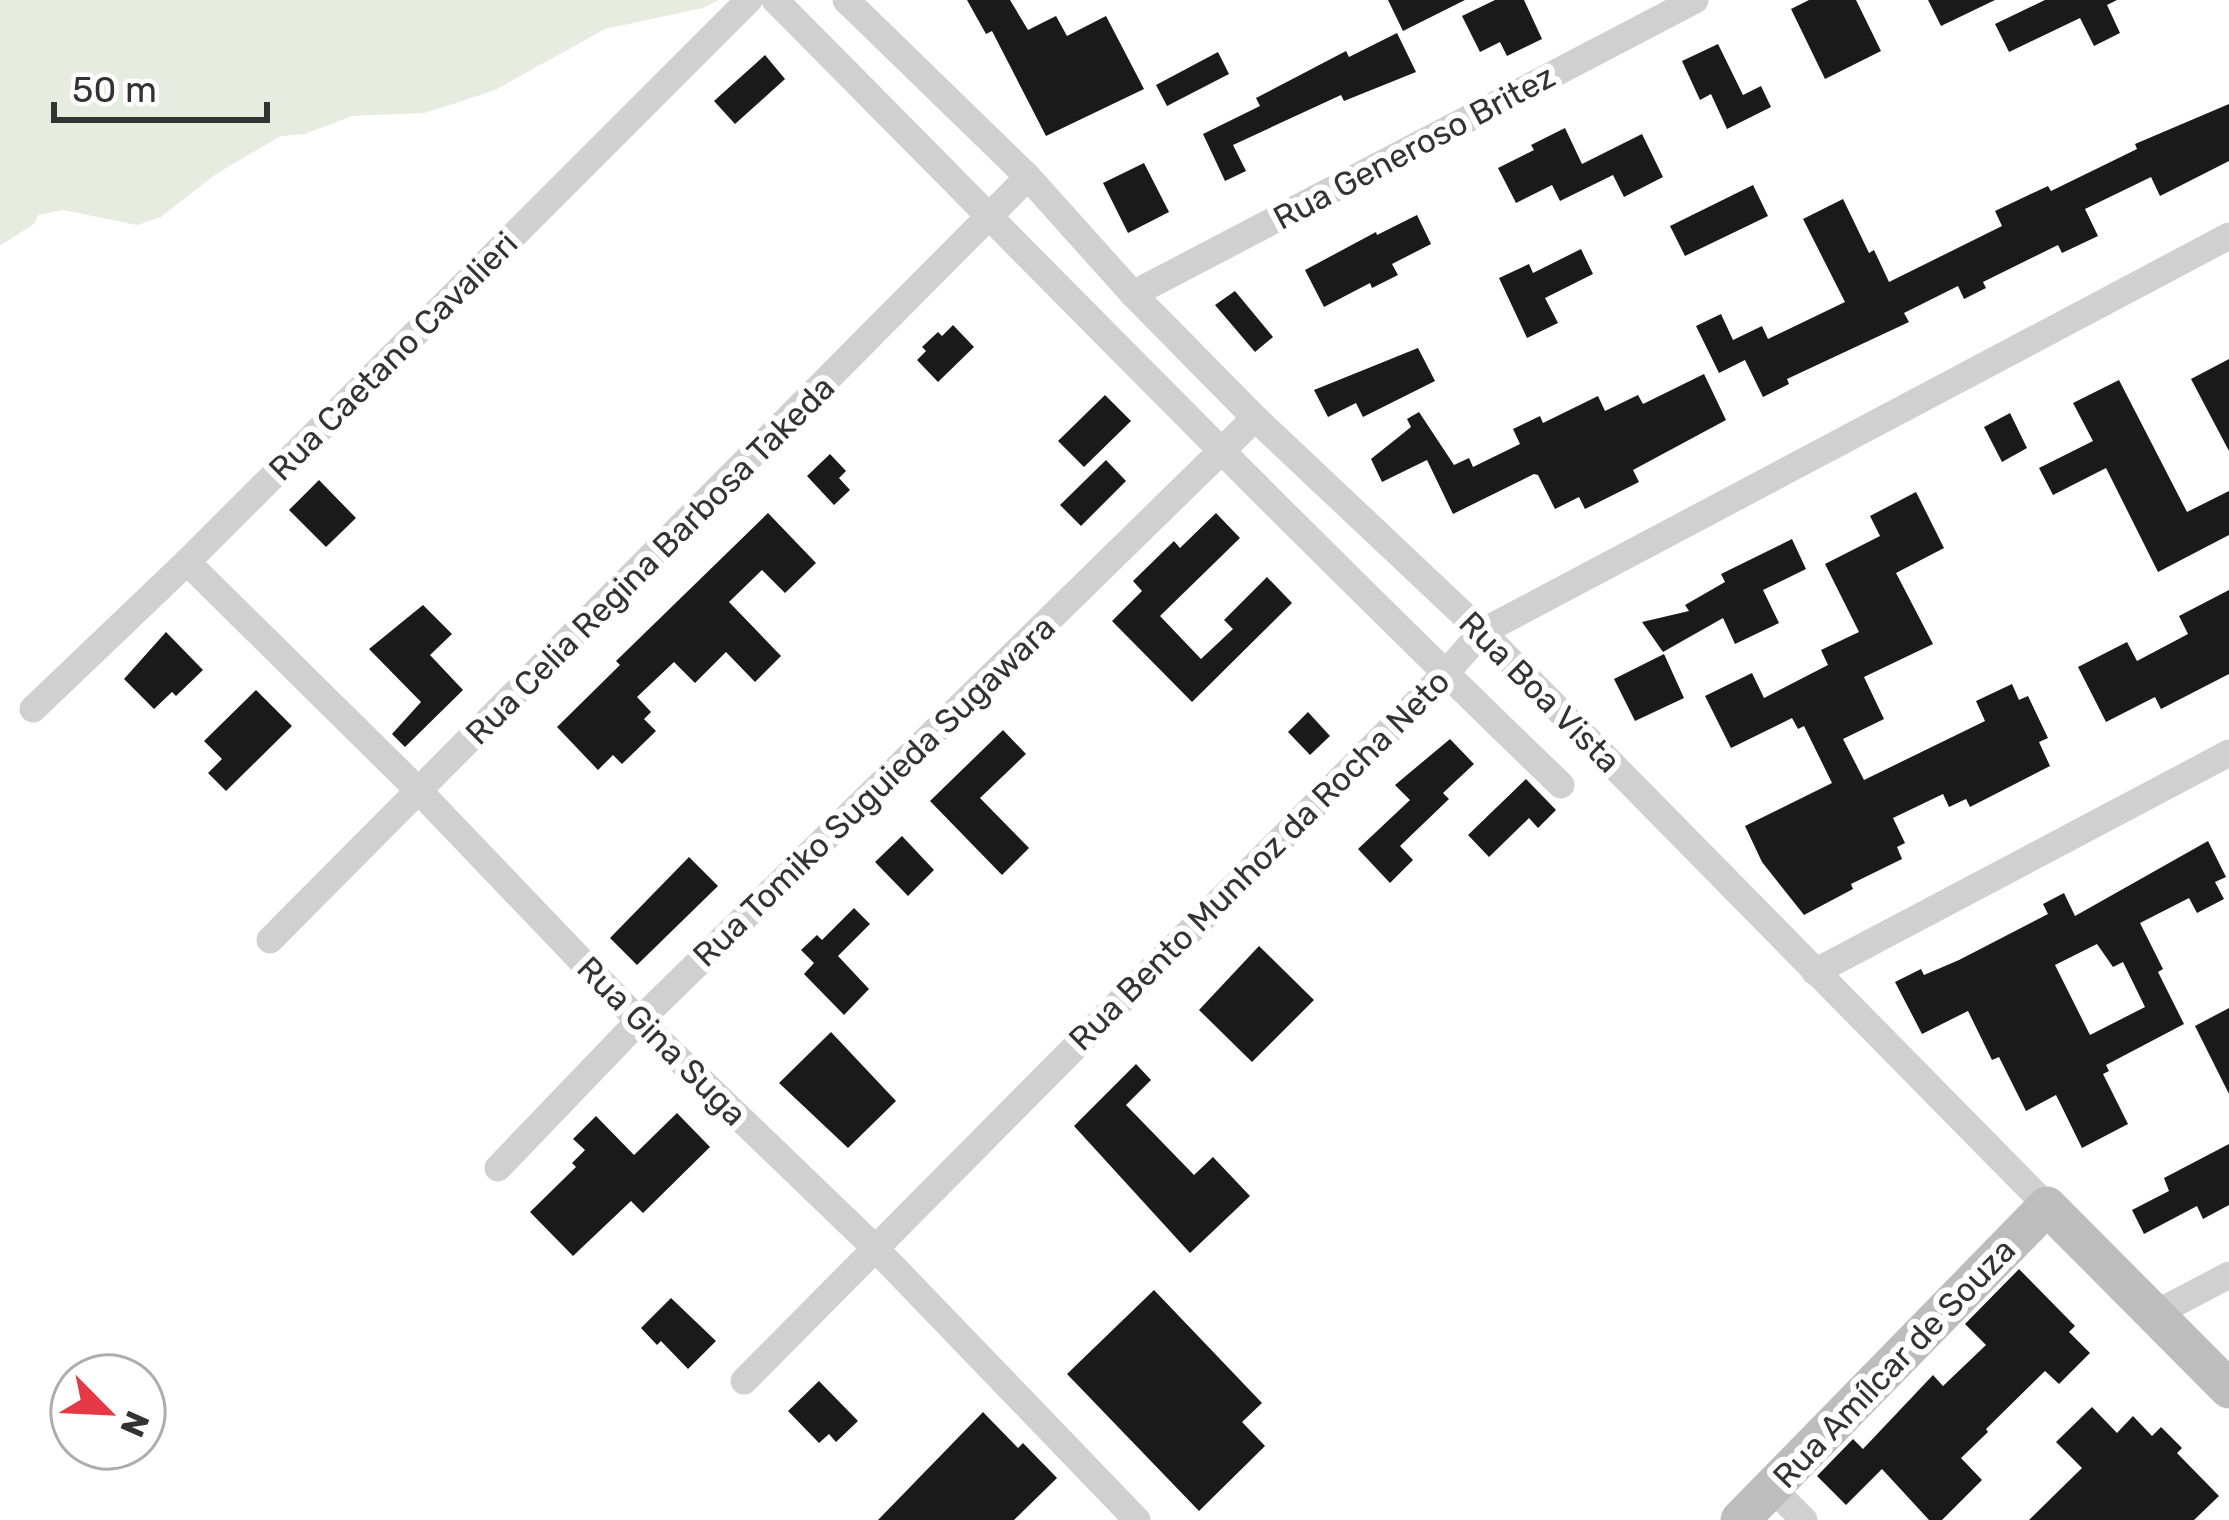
<svg xmlns="http://www.w3.org/2000/svg" width="2229" height="1520" viewBox="0 0 2229 1520" font-family="Rubik,sans-serif">
	<style>
		.green { fill: #e6ecdf }
		.building { fill: #1a1a1a; fill-rule: evenodd }
		.lines { fill: none; stroke-linecap: round; stroke-linejoin: round }
		.street { stroke: #d0d0d0; stroke-width: 27 }
		.secondary { stroke: #bdbdbd; stroke-width: 39 }
		.labels { text-anchor: middle; dominant-baseline: central; stroke-width: 12; stroke-linejoin: round; paint-order: stroke }
		.street-label { font-size: 33px; fill: #333; stroke: #fff }
	</style>
	<rect width="100%" height="100%" fill="#fff"/>
	<path class="green" d="M0,0H719L703,8L605,29L495,90L447,106L424,113L352,116L305,134L281,136L216,174L161,217L137,225L63,210L38,215L35,223L0,246Z"/>
	<g class="building">
		<path d="M967,0H1010L1028,30L1056,16L1067,36L1106,16L1144,89L1046,136L992,31L986,34Z"/>
		<path d="M1388,0H1465L1403,31Z"/>
		<path d="M1495,0H1524L1542,39L1507,56L1500,42L1480,52L1462,16Z"/>
		<path d="M1809,0H1856L1881,51L1825,79L1791,9Z"/>
		<path d="M1928,0H1995L1941,26Z"/>
		<path d="M2045,0H2117L2107,5L2120,33L2094,46L2080,18L2009,52L1995,24Z"/>
		<path d="M1397,33L1416,72L1344,101L1341,95L1233,145L1246,171L1225,181L1203,134L1260,106L1256,98L1346,51L1349,57Z"/>
		<path d="M1718,44L1743,95L1761,86L1771,107L1727,129L1711,94L1700,100L1682,61Z"/>
		<path d="M1218,52L1229,74L1167,106L1156,85Z"/>
		<path d="M765,55L785,79L735,124L714,101Z"/>
		<path d="M2229,104V161L2160,196L2151,177L2085,209L2098,236L2062,253L2058,245L1983,282L1986,288L1964,299L1958,286L1904,313L1909,322L1787,379L1789,384L1763,397L1745,360L1719,373L1696,326L1721,314L1733,340L1762,326L1768,339L1845,302L1803,219L1843,199L1869,253L1874,250L1889,282L2002,226L1995,211L2048,186L2051,191L2137,149L2135,144Z"/>
		<path d="M1565,128L1582,164L1642,134L1663,177L1624,197L1613,175L1560,201L1552,185L1516,203L1498,168L1534,150L1531,145Z"/>
		<path d="M1144,163L1169,212L1128,233L1103,183Z"/>
		<path d="M1753,185L1768,216L1685,256L1670,226Z"/>
		<path d="M1417,215L1431,244L1392,264L1398,275L1372,288L1370,283L1324,307L1305,270L1376,232L1377,235Z"/>
		<path d="M1581,249L1593,274L1545,298L1558,323L1527,338L1499,278L1529,264L1533,273Z"/>
		<path d="M1235,291L1273,337L1255,352L1215,305Z"/>
		<path d="M953,325L974,347L938,382L917,360L926,351L922,347L938,332L942,336Z"/>
		<path d="M1418,348L1435,381L1363,417L1356,403L1328,417L1314,390Z"/>
		<path d="M2229,359V451L2191,379Z"/>
		<path d="M1704,374L1726,420L1633,470L1639,482L1585,509L1579,497L1555,509L1538,475L1534,474L1453,514L1427,460L1382,482L1371,459L1411,427L1407,419L1419,412L1454,465L1469,458L1473,467L1520,444L1513,429L1540,416L1543,423L1598,396L1605,411L1638,395L1643,404Z"/>
		<path d="M2119,380L2187,512L2229,491V535L2158,572L2106,468L2053,495L2039,468L2093,441L2073,403Z"/>
		<path d="M1105,395L1131,421L1084,467L1058,441Z"/>
		<path d="M2010,413L2027,448L2002,462L1984,427Z"/>
		<path d="M830,454L846,471L839,478L850,490L834,505L807,476Z"/>
		<path d="M1106,460L1126,481L1081,526L1060,505Z"/>
		<path d="M319,480L356,518L326,547L289,510Z"/>
		<path d="M1916,492L1944,548L1896,573L1933,644L1864,677L1884,719L1843,739L1864,780L1985,721L1976,701L2012,684L2019,700L2028,696L2048,738L2039,742L2050,766L1970,807L1966,799L1949,807L1943,794L1893,818L1905,843L1897,847L1902,859L1851,884L1853,889L1804,915L1762,862L1745,826L1832,783L1804,726L1798,729L1792,718L1731,748L1705,696L1752,673L1764,698L1828,665L1821,650L1859,632L1825,564L1880,536L1870,516Z"/>
		<path d="M768,513L816,563L785,593L762,570L729,602L781,656L755,682L726,652L695,683L674,662L637,697L651,712L644,719L656,731L622,764L613,755L598,770L557,727L620,665L616,661Z"/>
		<path d="M1216,513L1240,538L1160,616L1201,659L1233,629L1224,620L1267,577L1292,603L1192,702L1112,621L1142,591L1133,581L1174,541L1180,548Z"/>
		<path d="M1792,539L1806,569L1763,590L1779,623L1735,644L1723,618L1663,652L1642,622L1689,611L1685,605L1725,582L1721,574Z"/>
		<path d="M2229,590V674L2161,709L2155,697L2106,722L2078,667L2127,642L2137,661L2188,634L2179,616Z"/>
		<path d="M423,605L452,634L430,655L463,690L405,747L392,734L421,702L369,649Z"/>
		<path d="M166,632L203,670L176,696L172,692L154,709L124,679Z"/>
		<path d="M1664,654L1684,698L1635,721L1614,679Z"/>
		<path d="M256,690L292,726L226,791L208,773L222,759L204,741Z"/>
		<path d="M1308,712L1330,736L1310,755L1288,732Z"/>
		<path d="M1003,730L1026,754L980,798L1029,848L1002,875L930,801Z"/>
		<path d="M1450,739L1474,764L1443,793L1449,799L1400,846L1413,860L1390,883L1358,849L1410,800L1395,785Z"/>
		<path d="M1526,779L1556,810L1538,828L1529,818L1489,857L1468,835Z"/>
		<path d="M902,836L934,870L908,896L875,862Z"/>
		<path d="M2208,841L2226,877L2215,882L2224,899L2197,913L2189,898L2140,923L2163,969L2158,972L2184,1024L2106,1065L2109,1071L2103,1074L2128,1124L2082,1148L2056,1095L2026,1111L1999,1057L1992,1060L1968,1011L1922,1034L1895,982L1921,969L1924,975L1959,960L2048,914L2043,904L2064,893L2075,916ZM2097,944L2113,967L2123,962L2145,1007L2090,1035L2055,965Z"/>
		<path d="M689,857L718,886L637,965L610,938Z"/>
		<path d="M854,908L870,924L838,956L869,989L844,1015L804,974L814,963L801,950L817,935L822,940Z"/>
		<path d="M1259,946L1314,1000L1252,1062L1199,1010Z"/>
		<path d="M2229,1008V1094L2195,1026Z"/>
		<path d="M831,1032L896,1101L848,1148L779,1083Z"/>
		<path d="M1136,1064L1151,1080L1126,1105L1194,1175L1213,1157L1250,1196L1190,1253L1074,1126Z"/>
		<path d="M677,1113L710,1147L643,1213L631,1201L573,1256L530,1212L576,1167L572,1163L585,1150L573,1139L596,1116L634,1155Z"/>
		<path d="M2229,1144V1205L2203,1219L2197,1206L2144,1234L2132,1210L2169,1191L2164,1178Z"/>
		<path d="M2019,1269L2075,1326L2069,1332L2090,1353L2059,1384L2045,1371L1986,1429L1988,1432L1961,1458L1982,1480L1942,1520H1929L1882,1469L1846,1505L1817,1476L1853,1439L1863,1449L1933,1375L1943,1386L1986,1345L1965,1324Z"/>
		<path d="M1154,1290L1262,1403L1242,1422L1265,1446L1199,1511L1067,1374Z"/>
		<path d="M671,1298L716,1341L688,1369L661,1341L657,1345L641,1328Z"/>
		<path d="M819,1381L858,1421L836,1442L829,1434L819,1443L788,1411Z"/>
		<path d="M2092,1407L2117,1433L2133,1416L2152,1436L2161,1427L2182,1448L2177,1453L2219,1496L2194,1520H2029L2082,1468L2056,1442Z"/>
		<path d="M983,1412L1018,1448L1023,1443L1057,1478L1014,1520H878Z"/>
	</g>
	<g class="lines">
		<g class="street">
			<path d="M775,0C1036,263 1294,528 1561,785"/>
			<path d="M846,0L1028,177L1133,294L1255,418L1482,632L2047,1206"/>
			<path d="M1133,294L1695,0"/>
			<path d="M187,562L419,791L639,1021L874,1247L1137,1520"/>
			<path d="M33,709L187,562L749,0"/>
			<path d="M270,940L1028,177"/>
			<path d="M1815,972L2229,753"/>
			<path d="M498,1168L639,1021L1255,418"/>
			<path d="M2155,1314L2229,1275"/>
			<path d="M744,1381L1445,674L1482,632L2229,236"/>
			<path d="M1772,1488L1804,1520"/>
		</g>
		<path class="secondary" d="M1740,1520L2047,1206L2229,1389"/>
	</g>
	<g class="labels">
		<g class="street-label">
			<text transform="translate(1414 147) rotate(-28)">Rua Generoso Britez</text>
			<text transform="translate(393 356) rotate(-45)">Rua Caetano Cavalieri</text>
			<text transform="translate(650 560) rotate(-45)">Rua Celia Regina Barbosa Takeda</text>
			<text transform="translate(1540 692) rotate(45)">Rua Boa Vista</text>
			<text transform="translate(874 791) rotate(-44)">Rua Tomiko Suguieda Sugawara</text>
			<text transform="translate(1259 860) rotate(-45)">Rua Bento Munhoz da Rocha Neto</text>
			<text transform="translate(662 1041) rotate(45)">Rua Gina Suga</text>
			<text transform="translate(1894 1363) rotate(-46)">Rua Amílcar de Souza</text>
		</g>
	</g>
	<g transform="translate(108 1412) rotate(114)"><circle r="57" fill="#ffffff" stroke="#adadad" stroke-width="3"/>
	<path d="M0-9L21 45L0 30L-21 45Z" fill="#e63946"/>
	<text y="-18" font-size="33" font-weight="bold" text-anchor="middle" fill="#333333">N</text>
	</g>
	<path d="M54 102v18h213v-18" fill="none" stroke="#333333" stroke-width="6"/>
	<text x="72" y="102" font-size="36" fill="#333333" stroke="#ffffff" stroke-width="9" paint-order="stroke">50 m</text>
</svg>
